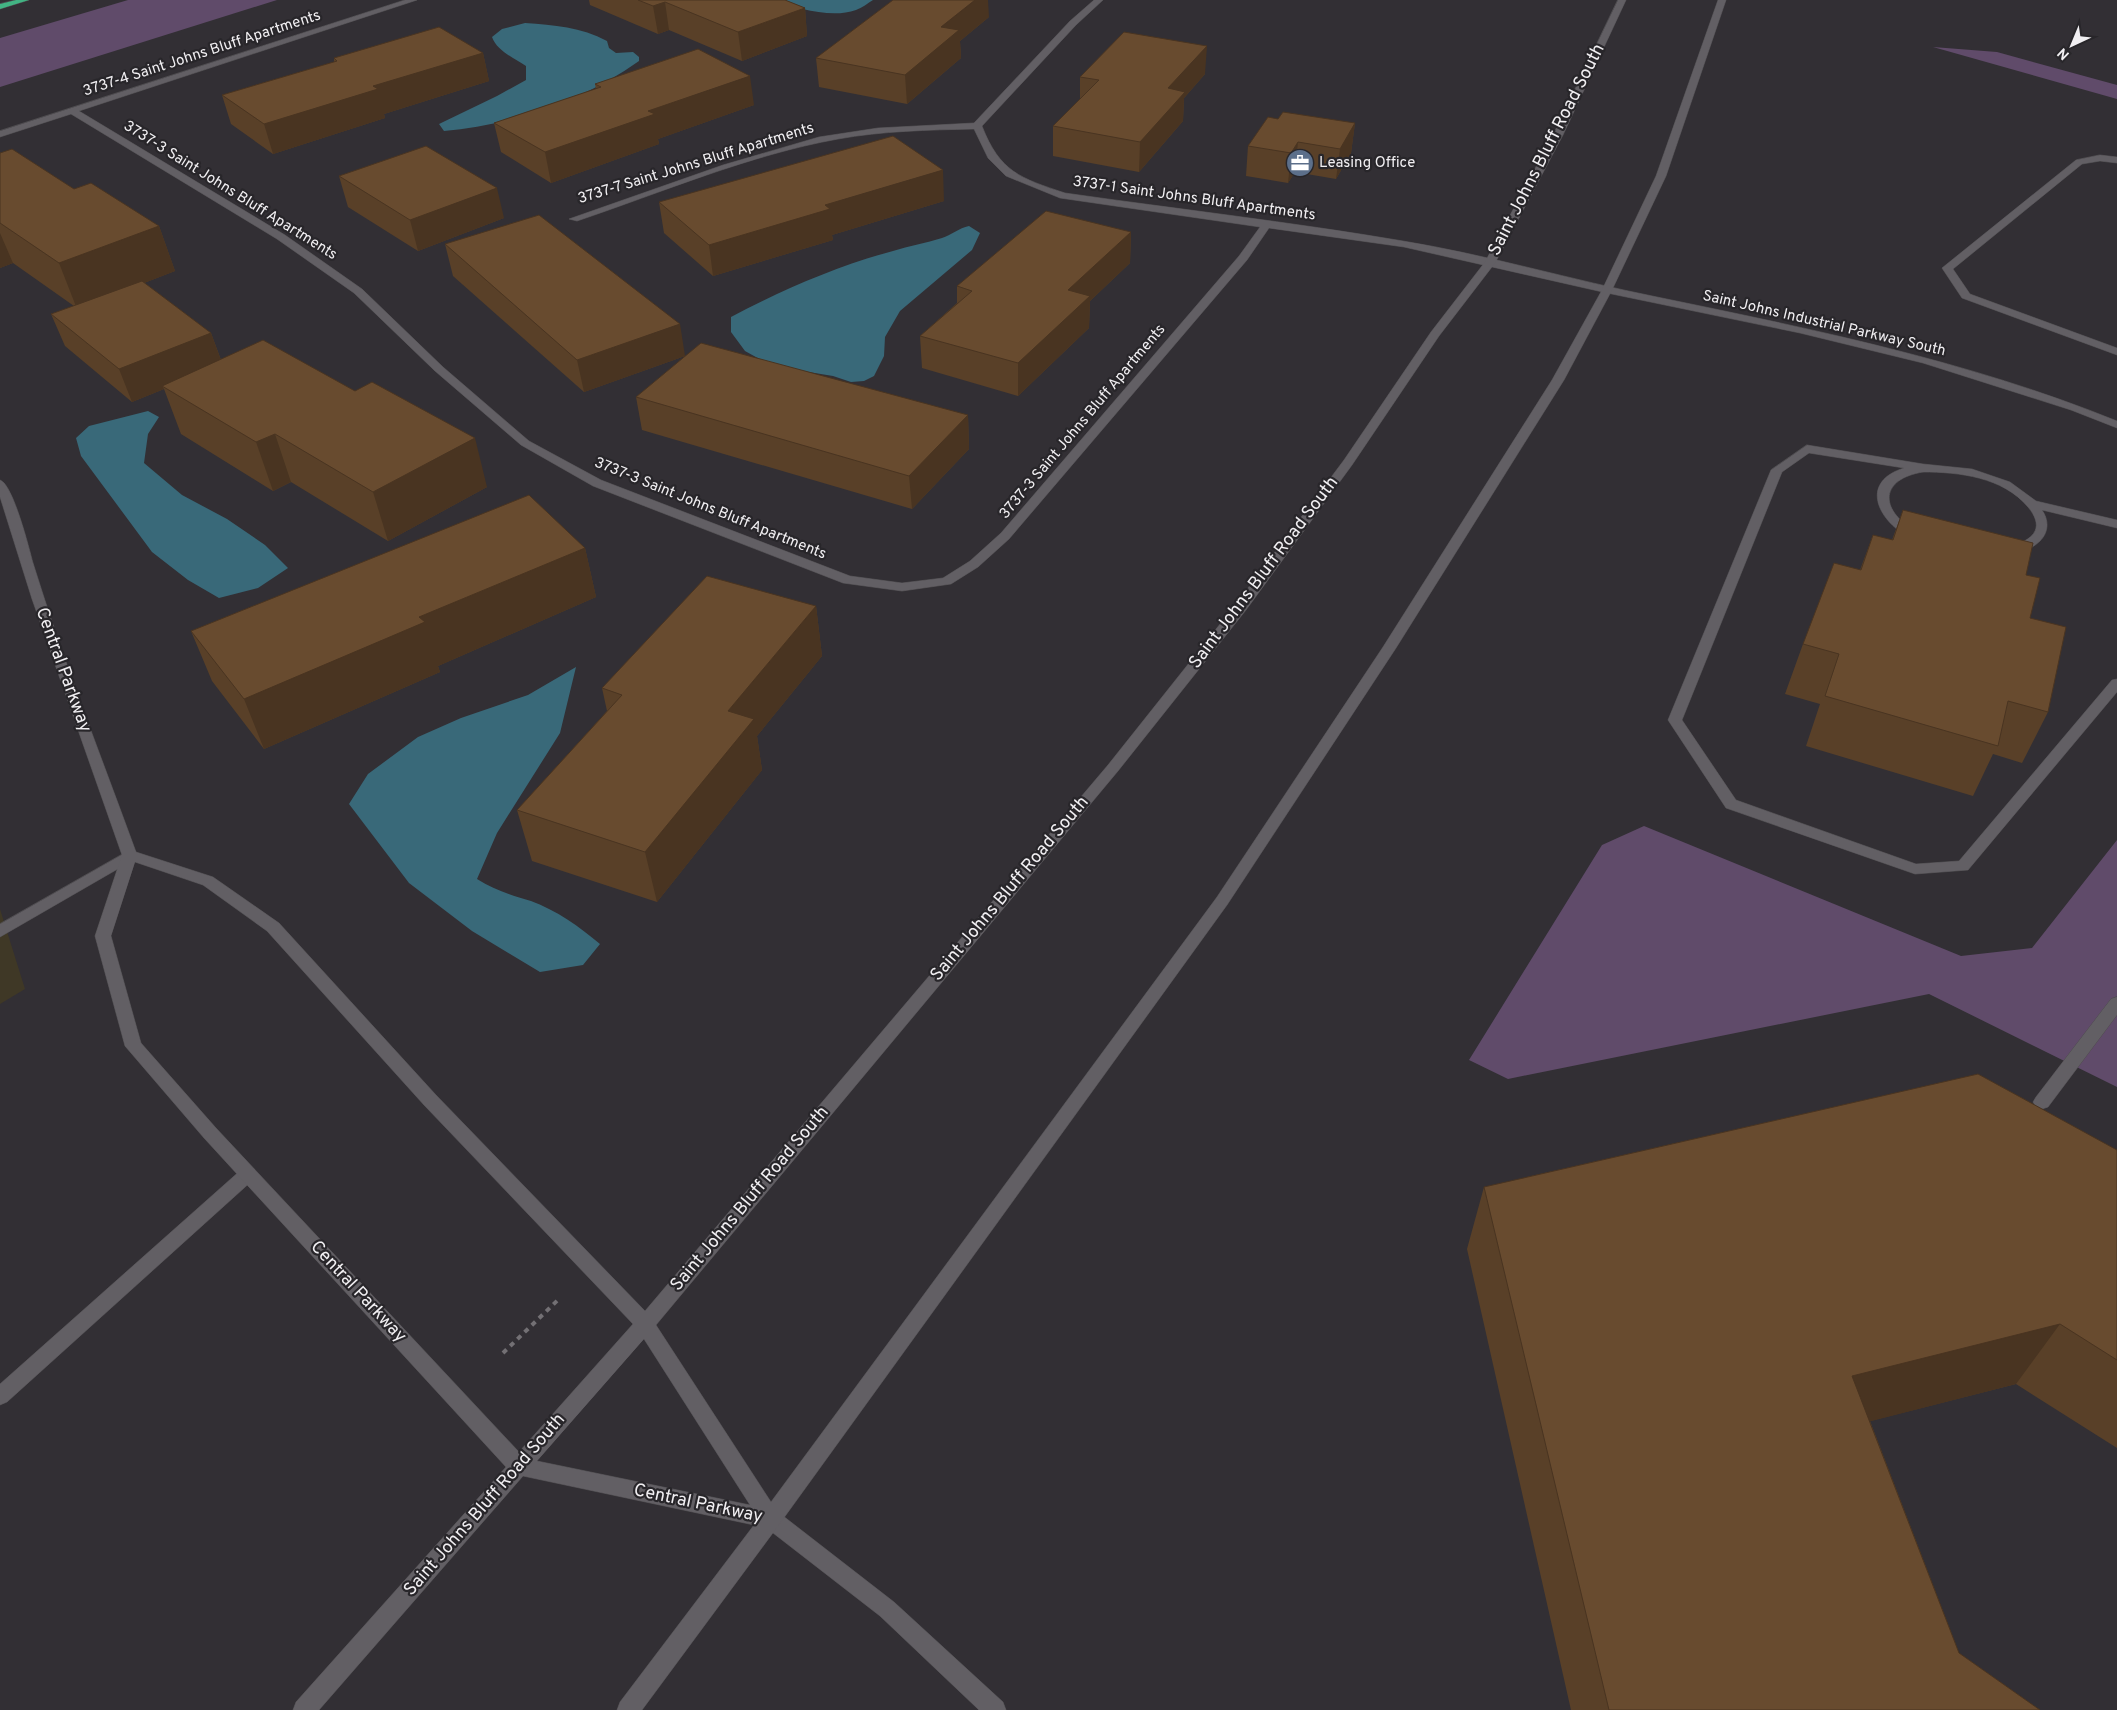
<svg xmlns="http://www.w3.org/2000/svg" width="2117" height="1710" viewBox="0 0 2117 1710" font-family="Overpass,sans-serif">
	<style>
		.industrial { fill: #3f3826 }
		.green { fill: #604b6a }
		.water { fill: #396979 }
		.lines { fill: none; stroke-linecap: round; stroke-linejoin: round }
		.lane-casing { stroke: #4e4c4f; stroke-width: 1 }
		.street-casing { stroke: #4e4c4f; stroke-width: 1 }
		.secondary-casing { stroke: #4e4c4f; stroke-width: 1 }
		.highway-casing { stroke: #4e4c4f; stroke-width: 1 }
		.path { stroke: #737074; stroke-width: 4; stroke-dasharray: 5 5; stroke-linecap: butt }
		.lane { fill: #625f64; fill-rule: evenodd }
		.street { fill: #625f64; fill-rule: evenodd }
		.secondary { fill: #625f64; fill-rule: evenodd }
		.highway { fill: #42b383; fill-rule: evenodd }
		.wall { fill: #594028 }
		.shaded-wall { fill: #493421 }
		.building { fill: #684b2f; stroke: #493421 }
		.labels { text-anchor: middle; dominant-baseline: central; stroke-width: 4.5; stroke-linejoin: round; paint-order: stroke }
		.far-street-label { font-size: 15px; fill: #f1eff2; stroke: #28262a }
		.far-poi-label { font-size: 15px; fill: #f1eff2; stroke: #28262a; text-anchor: start }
		.street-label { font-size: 18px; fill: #f1eff2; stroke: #28262a }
	</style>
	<rect width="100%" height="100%" fill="#322f34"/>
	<path class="industrial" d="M0,909L25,989L0,1004Z"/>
	<g class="green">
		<path d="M128,0H277L0,87V38Z"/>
		<path d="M1933,47L1997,52L2117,85V99Z"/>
		<path d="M1644,826L1961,956L2032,948L2117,840V1087L1929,994L1508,1079L1469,1060L1602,845Z"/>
	</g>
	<g class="water">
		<path d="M773,0H873C868,3 862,8 856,10C831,19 797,8 773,0Z"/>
		<path d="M525,23C554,25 581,27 607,41L609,48L616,53L633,52L639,57V61C583,101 512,125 444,131L439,124L497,96L526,80V66C514,58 497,51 492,37L502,29Z"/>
		<path d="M969,226L980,233L972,250L900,311L885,337L884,356L874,376L864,381L851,382L833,376L772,366L745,351L731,332V317C780,291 839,265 893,251C909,246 926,243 942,238C951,235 959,228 969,226Z"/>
		<path d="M148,411L159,417L148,434L144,463L182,495L227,519L265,545L288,568L258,588L219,598L188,580L152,552L81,456L76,438L89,426Z"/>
		<path d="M576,667L560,733L497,833L477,879C494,890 511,895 531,901C556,910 580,927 600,944L583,965L540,972L472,931L409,883L349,804L368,774L418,737L461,718L528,695Z"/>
	</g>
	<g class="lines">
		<g class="lane-casing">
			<g id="lane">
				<path d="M2100,155L2117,157V163L2100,161L2082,164L1953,269L1970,294L2117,348V355L1962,298L1942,268L2076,160Z"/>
				<path d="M1807,445L1923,464L1972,469L2010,482L2036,501L2117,520V528L2042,510C2049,520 2049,532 2040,541C2009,571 1938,556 1905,535C1875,516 1862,481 1904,468L1809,453L1782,472L1682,720L1736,800L1916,864L1959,861L2112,680L2117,679V692L1968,870L1915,874L1726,808L1668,720L1771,470ZM1923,472C1959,472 2003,477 2028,507C2059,544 1995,552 1972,549C1952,547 1932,541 1914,530C1879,509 1880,479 1923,472Z"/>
				<path d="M130,850L135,851L138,855L135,859L0,937V924Z"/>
				<path d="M2117,997V1015L2048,1107L2042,1109L2036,1107L2033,1102L2036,1097L2111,999Z"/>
				<path d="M248,1167L254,1169L257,1174L254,1179L7,1402L0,1405V1384L242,1169Z"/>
			</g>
		</g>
		<g class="street-casing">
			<g id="street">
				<path d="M405,0H417L79,111L285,235L362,289L443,367L529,441L601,480L850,576L902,583L943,578L970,561L1001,533L1239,256L1260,227L1060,198L1006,176L988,158L974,129C928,130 882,131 838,139C749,155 663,192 577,221L569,219L723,165L819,137L878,128L974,123L1070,21L1094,0H1103L1076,25L982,126C1000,172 1020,178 1065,193C1177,209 1291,222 1403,241C1488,255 1572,280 1657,297C1812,329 1969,361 2117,421V428L2071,410L1923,363L1800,333L1607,293L1404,247L1269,228L1247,260L1009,539L978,567L951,584L902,591L843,583L593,486L521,445L435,371L354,293L277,239L71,114L0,137V131Z"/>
				<path d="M771,1509L778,1512L894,1602L1003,1702L1006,1710H979L880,1616L764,1526L761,1519L764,1512Z"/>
			</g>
		</g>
		<g class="secondary-casing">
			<path id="secondary" d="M1618,0H1626L1563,135L1495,263L1439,336L1352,465L1246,610L1118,771L656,1325L771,1502L1217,897L1383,647L1552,380L1602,290L1656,176L1718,0H1726L1666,176L1612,290L1564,380L1396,648L1227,905L778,1526L642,1710H617L620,1702L754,1525L523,1476L319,1710H293L296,1702L506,1467L204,1138L125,1046L95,936L122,855L32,599L0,497V480C13,484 29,548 33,563C63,660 101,756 136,852L213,877L279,923L436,1095L645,1311L1108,765L1236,604L1344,460L1431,332L1485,262L1553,135ZM135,862L203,885L267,931L424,1105L633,1324L519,1452L216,1128L141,1043L111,936ZM644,1339L750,1505L537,1461Z"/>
		</g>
		<g class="highway-casing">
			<path id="highway" d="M16,0H29L0,9V4Z"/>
		</g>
		<path class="path" d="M503,1353L560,1298"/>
		<use href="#lane" class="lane"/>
		<use href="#street" class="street"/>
		<use href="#secondary" class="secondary"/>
		<use href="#highway" class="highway"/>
	</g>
	<g class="wall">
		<path d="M589,0H785L805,8L807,36L742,61L669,30L658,34L590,5Z"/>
		<path d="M989,17L960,41L961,58L907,104L819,87L816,58Z"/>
		<path d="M483,53L489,81L384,114L385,118L273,154L231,124L222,95L334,62V58Z"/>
		<path d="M1205,74L1184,98L1183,121L1139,172L1053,156V126L1080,99V77Z"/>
		<path d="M595,84L754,105L658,139L659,144L551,183L501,152L494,123L596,89Z"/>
		<path d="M1278,119L1355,123L1351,153L1336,179L1295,172L1288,183L1246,176L1248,146Z"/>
		<path d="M0,153L74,189L159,226L175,271L144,283L211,333L221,360L487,487L388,541L291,482L273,491L181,434L164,389L132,402L65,346L51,314L74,306L13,263L0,268Z"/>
		<path d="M339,176L504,218L418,251L348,207Z"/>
		<path d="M944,201L832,235L833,240L713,276L664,233L659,202Z"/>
		<path d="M1131,232L1130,263L1090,301L1089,328L1018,396L922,368L920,336L957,303V286Z"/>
		<path d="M445,244L685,356L584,392L453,276Z"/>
		<path d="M636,397L968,415L969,449L912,509L642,430Z"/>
		<path d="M1903,510L2026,575L2030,618L2048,712L2022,763L1993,754L1973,796L1806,746L1820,704L1785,694L1803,644L1860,570L1873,535L1892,540Z"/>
		<path d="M585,548L596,597L438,666L440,672L264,749L212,681L191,631Z"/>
		<path d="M816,606L822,656L757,736L762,770L657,902L532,861L517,810L607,711L602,688Z"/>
		<path d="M2117,1150V1448L2016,1384L1870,1421L1959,1653L2040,1710H1571L1467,1249L1484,1187Z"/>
	</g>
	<g class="shaded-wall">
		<path d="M975,0H988L989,17L960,41L961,58L907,104L905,75L941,27Z"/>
		<path d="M665,2L669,30L658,34L653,6Z"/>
		<path d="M805,8L807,36L742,61L738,32Z"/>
		<path d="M1207,46L1205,74L1184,98L1183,121L1139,172L1140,142L1168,88Z"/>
		<path d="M483,53L489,81L384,114L385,118L273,154L264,124L373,86Z"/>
		<path d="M750,76L754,105L658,139L659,144L551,183L545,152L648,111Z"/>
		<path d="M1355,123L1351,153L1336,179L1340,149Z"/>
		<path d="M1298,142L1295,172L1288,183L1291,153Z"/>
		<path d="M943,170L944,201L832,235L833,240L713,276L709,245L825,205Z"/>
		<path d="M497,188L504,218L418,251L410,220Z"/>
		<path d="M159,226L175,271L77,309L59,263Z"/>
		<path d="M1131,232L1130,263L1090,301L1089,328L1018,396V363L1068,290Z"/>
		<path d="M0,233L13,263L0,268Z"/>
		<path d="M680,324L685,356L584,392L577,360Z"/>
		<path d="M211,333L223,366L162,386L164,389L132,402L119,369Z"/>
		<path d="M968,415L969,449L912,509L909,476Z"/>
		<path d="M275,434L291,482L273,491L256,442Z"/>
		<path d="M475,438L487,487L388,541L373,492Z"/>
		<path d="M585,548L596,597L438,666L440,672L264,749L244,699L419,617Z"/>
		<path d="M816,606L822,656L757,736L762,770L657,902L645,852L728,711Z"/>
		<path d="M2060,1324L2016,1384L1817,1435L1852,1376Z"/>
	</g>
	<g class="building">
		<path d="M638,0H785L805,8L738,32L665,2L653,6Z"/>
		<path d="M893,0H975L941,27L959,30L905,75L816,58Z"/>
		<path d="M439,27L483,53L373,86L378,89L264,124L222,95L337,61L334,58Z"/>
		<path d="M1124,32L1207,46L1168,88L1185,92L1140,142L1053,126L1099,80L1080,77Z"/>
		<path d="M698,49L750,76L648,111L655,114L545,152L494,123L601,87L595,84Z"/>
		<path d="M1283,112L1355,123L1340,149L1298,142L1291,153L1248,146L1268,117L1278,119Z"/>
		<path d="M893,136L943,170L825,205L830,209L709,245L659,202Z"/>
		<path d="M426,146L497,188L410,220L339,176Z"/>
		<path d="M12,149L74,189L91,183L159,226L59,263L0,223V153Z"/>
		<path d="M1046,211L1131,232L1068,290L1090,296L1018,363L920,336L972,291L957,286Z"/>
		<path d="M539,215L680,324L577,360L445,244Z"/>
		<path d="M142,281L211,333L119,369L51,314Z"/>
		<path d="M263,340L355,391L372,382L475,438L373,492L275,434L256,442L162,386Z"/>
		<path d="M701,343L968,415L909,476L636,397Z"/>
		<path d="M529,495L585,548L419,617L425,622L244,699L191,631Z"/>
		<path d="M1903,510L2033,543L2026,575L2040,578L2030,618L2066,627L2048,712L2008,701L1998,746L1825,696L1839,654L1803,644L1834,563L1861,570L1873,535L1893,540Z"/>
		<path d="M707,576L816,606L728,711L754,719L645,852L517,810L622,695L602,688Z"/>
		<path d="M1978,1074L2117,1150V1360L2060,1324L1852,1376L1959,1653L2040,1710H1609L1484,1187Z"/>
	</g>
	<defs>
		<g id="office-disc" transform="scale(1.4375)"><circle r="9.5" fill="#5c6f8a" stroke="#28262a"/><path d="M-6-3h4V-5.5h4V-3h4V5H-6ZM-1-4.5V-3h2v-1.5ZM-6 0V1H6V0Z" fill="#fff"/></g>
	</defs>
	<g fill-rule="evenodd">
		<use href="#office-disc" x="1300" y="163"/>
	</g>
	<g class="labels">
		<g class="far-street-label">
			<text transform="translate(202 54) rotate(-18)">3737-4 Saint Johns Bluff Apartments</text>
			<text transform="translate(696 164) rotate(-17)">3737-7 Saint Johns Bluff Apartments</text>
			<text transform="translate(230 191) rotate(32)">3737-3 Saint Johns Bluff Apartments</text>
			<text transform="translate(1194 199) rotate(8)">3737-1 Saint Johns Bluff Apartments</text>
			<text transform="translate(1824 324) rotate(13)">Saint Johns Industrial Parkway South</text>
			<text transform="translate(1083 422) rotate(-50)">3737-3 Saint Johns Bluff Apartments</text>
			<text transform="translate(710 509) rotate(22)">3737-3 Saint Johns Bluff Apartments</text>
		</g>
		<g class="far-poi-label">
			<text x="1319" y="163">Leasing Office</text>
		</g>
		<g class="street-label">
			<text transform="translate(1547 150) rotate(-63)">Saint Johns Bluff Road South</text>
			<text transform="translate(1264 573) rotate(-53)">Saint Johns Bluff Road South</text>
			<text transform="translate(63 670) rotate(70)">Central Parkway</text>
			<text transform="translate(1010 889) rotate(-50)">Saint Johns Bluff Road South</text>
			<text transform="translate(750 1199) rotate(-50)">Saint Johns Bluff Road South</text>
			<text transform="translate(358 1292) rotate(47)">Central Parkway</text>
			<text transform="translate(698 1504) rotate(12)">Central Parkway</text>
			<text transform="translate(485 1505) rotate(-49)">Saint Johns Bluff Road South</text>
		</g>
	</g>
	<g transform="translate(2072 45) rotate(224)" stroke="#28262a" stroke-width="4" paint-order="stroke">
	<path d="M0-4L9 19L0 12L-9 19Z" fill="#f1eff2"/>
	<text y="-8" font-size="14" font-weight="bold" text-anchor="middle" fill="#f1eff2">N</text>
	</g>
</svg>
